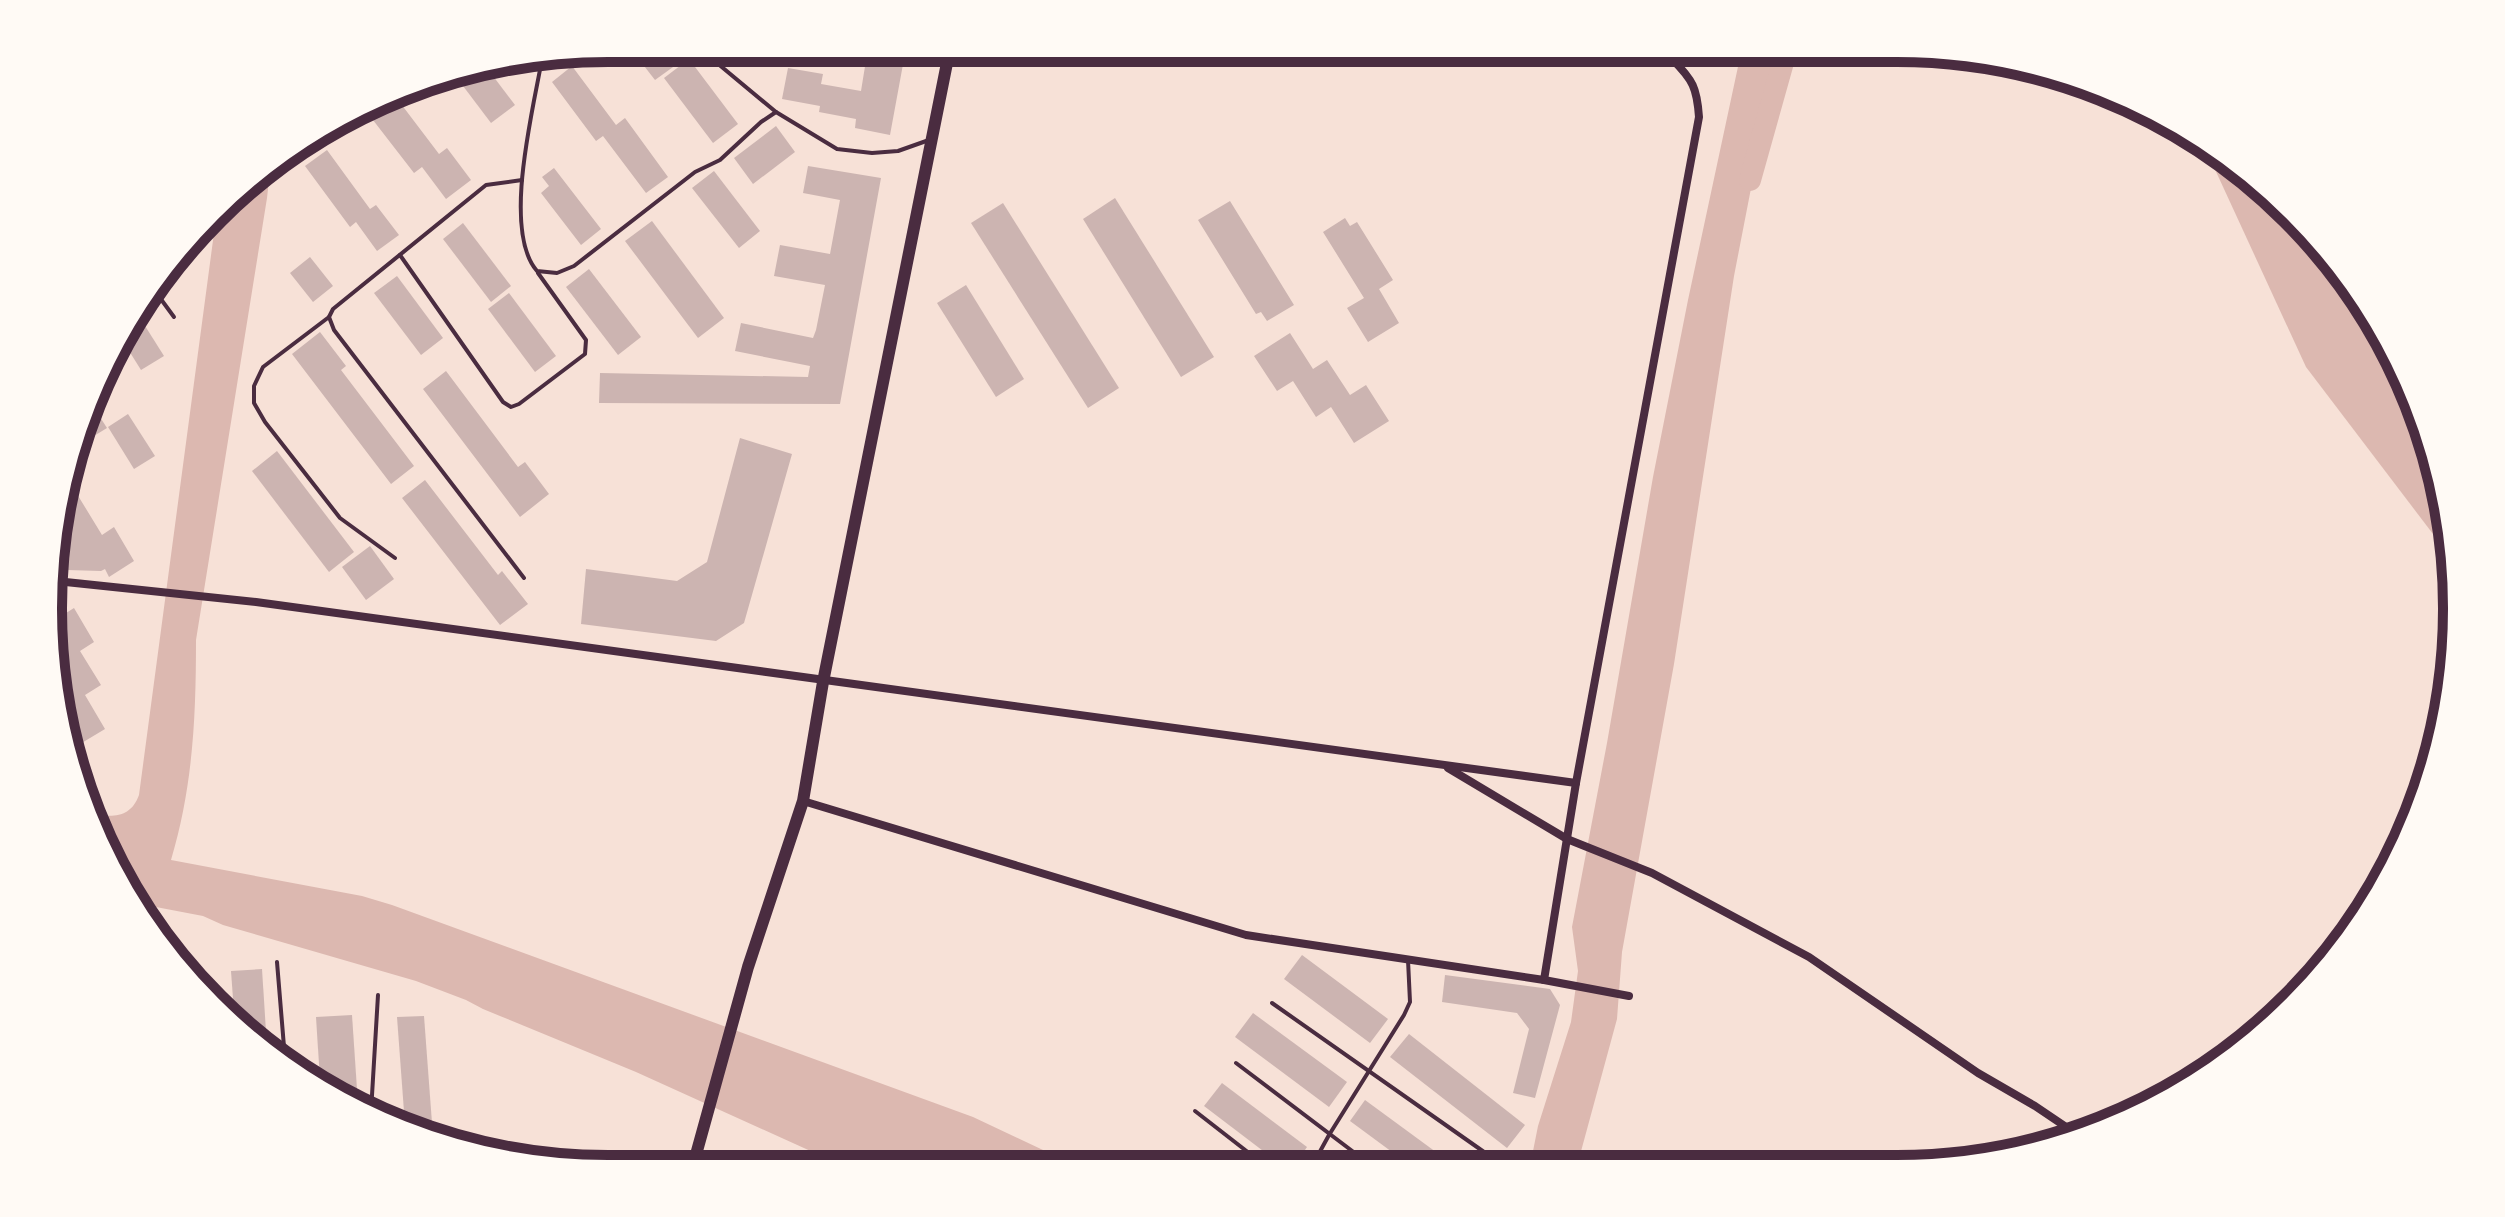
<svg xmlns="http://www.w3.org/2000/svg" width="2505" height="1217" viewBox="0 0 2505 1217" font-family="Spectral,serif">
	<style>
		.water { fill: #dcb8b0 }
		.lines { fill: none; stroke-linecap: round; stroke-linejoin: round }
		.canal { stroke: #dcb8b0; stroke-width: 22 }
		.building { fill: #ccb4b1 }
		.service { stroke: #4a2c40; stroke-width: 4 }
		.minor { stroke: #4a2c40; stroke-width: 8 }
		.tertiary { stroke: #4a2c40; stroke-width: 11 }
		.secondary { stroke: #4a2c40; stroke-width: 12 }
		.rim { fill: none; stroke: #4a2c40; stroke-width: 10 }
	</style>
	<rect width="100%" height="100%" fill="#f7e1d7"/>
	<g class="water">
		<path d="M1742,48H1794L1772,80L1734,276L1674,664L1622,952L1617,1019L1577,1166H1530L1538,1126L1571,1022L1578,971L1572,927L1607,743L1653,477L1688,300Z"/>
		<path d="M2201,139L2293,212L2363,298L2415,394L2446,500L2452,559L2306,367Z"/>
		<path d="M271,162L267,198L196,640C196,717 193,786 171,860L362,896L392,905L973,1117L1079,1167L848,1168L636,1072L483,1009L466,1000L416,981L223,925L203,916L135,903L106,857L93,814C114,818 131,817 139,795L216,218Z"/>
	</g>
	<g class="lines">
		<path class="canal" d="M1750,180L1787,48"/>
	</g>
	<g class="building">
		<path d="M641,48H669L680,62L655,80L634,53Z"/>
		<path d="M750,48H776L760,60Z"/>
		<path d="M868,48H906L890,135L855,128L856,119L819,112L820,106L782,99L788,68L823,74L821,84L861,91Z"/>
		<path d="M689,59L738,124L713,143L664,78Z"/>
		<path d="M572,66L616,125L625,118L668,177L646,193L603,136L596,141L552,82Z"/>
		<path d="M487,68L515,105L491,123L454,74Z"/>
		<path d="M395,96L439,154L447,148L471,180L446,199L422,167L414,173L366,111Z"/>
		<path d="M776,126L795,152L753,184L734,158Z"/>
		<path d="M327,150L370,209L376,205L399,235L377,251L356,222L350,227L305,166Z"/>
		<path d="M808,166L881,178L840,404L599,403L600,373L808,377L810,366L735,351L741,323L813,338L816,330L825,285L774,276L780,245L830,254L840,200L803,193Z"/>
		<path d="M554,168L601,229L581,245L541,193L549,186L542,177Z"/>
		<path d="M714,171L760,231L739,248L692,188Z"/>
		<path d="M1115,198L1214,357L1181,377L1083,219Z"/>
		<path d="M1230,201L1294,305L1267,321L1261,312L1256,314L1198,220Z"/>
		<path d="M1003,203L1119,388L1088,408L971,223Z"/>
		<path d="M1345,218L1350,226L1357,222L1393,280L1379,289L1399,323L1368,342L1347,308L1364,298L1323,232Z"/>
		<path d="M652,221L724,318L698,338L625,241Z"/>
		<path d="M463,223L511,286L491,302L443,239Z"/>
		<path d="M310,257L333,286L313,302L290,273Z"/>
		<path d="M589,269L641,337L618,355L566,287Z"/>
		<path d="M397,276L443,338L421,355L374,293Z"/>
		<path d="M966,285L1024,379L996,397L937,303Z"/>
		<path d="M509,293L556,356L535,372L488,309Z"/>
		<path d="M135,310L164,356L141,370L121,338Z"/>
		<path d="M320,332L346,366L341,370L414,466L391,484L292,354Z"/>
		<path d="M1290,333L1313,369L1327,360L1350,395L1366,385L1389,421L1354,443L1331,407L1316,417L1293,381L1277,391L1254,356Z"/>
		<path d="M446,371L518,467L525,462L549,494L520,517L423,389Z"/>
		<path d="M89,400L107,428L84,442L79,434Z"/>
		<path d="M128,414L155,456L134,469L108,427Z"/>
		<path d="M740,438L792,454L744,623L716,641L581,624L586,569L677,581L707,562Z"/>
		<path d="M277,451L354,552L329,572L252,471Z"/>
		<path d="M66,476L102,535L114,527L134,561L109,577L105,569L101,571L67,570L57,552L59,499Z"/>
		<path d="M425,480L498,575L502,571L528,604L500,625L402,498Z"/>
		<path d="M370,546L394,579L366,600L342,567Z"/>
		<path d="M74,608L94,642L80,651L101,685L85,695L105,729L75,747L61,709L69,704L53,677V668L66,660L54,642L55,620Z"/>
		<path d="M1302,955L1388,1019L1370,1043L1284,979Z"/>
		<path d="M262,969L267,1047L235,1026L231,971Z"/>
		<path d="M1445,975L1550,989L1560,1005L1535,1098L1513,1093L1529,1029L1517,1013L1442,1002Z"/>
		<path d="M1253,1013L1347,1082L1329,1107L1235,1037Z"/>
		<path d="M352,1015L358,1104L320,1080L316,1017Z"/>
		<path d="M424,1016L432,1123L405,1125L397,1017Z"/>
		<path d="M1409,1034L1525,1125L1507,1148L1390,1057Z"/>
		<path d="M1222,1083L1307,1147L1293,1167H1284L1204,1106Z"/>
		<path d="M1365,1100L1455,1166H1411L1350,1121Z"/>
	</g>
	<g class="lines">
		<g class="service">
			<path d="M699,48L776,112L837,149L872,153L898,151L929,140"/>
			<path d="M542,59C533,110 502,231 537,271L557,273L574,266L695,172L720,160L761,122L776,112"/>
			<path d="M522,180L486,185L333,309L329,317L334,330L524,578"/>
			<path d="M400,255L503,402L511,407L519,404L585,354L586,340L538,273"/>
			<path d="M152,287L174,317"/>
			<path d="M329,317L263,367L254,386V403L265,422L340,518L395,558"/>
			<path d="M277,962L285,1059"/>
			<path d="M196,980V985"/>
			<path d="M1272,1003L1504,1166"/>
			<path d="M1236,1063L1372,1166"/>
			<path d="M1195,1111L1267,1167"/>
			<path d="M371,1112L378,995"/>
			<path d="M1312,1166L1329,1135L1404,1015L1410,1002L1408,960"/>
		</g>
		<g class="minor">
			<path d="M56,581L256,602L1576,783L1544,980"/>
			<path d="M1448,768L1567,839L1652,873L1809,957L1978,1073L2035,1106L2078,1135"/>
			<path d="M1576,783L1699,117C1697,88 1693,80 1672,59"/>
			<path d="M803,801L1246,935L1544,980L1629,996"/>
		</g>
		<path class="tertiary" d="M1639,48C1657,58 1674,65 1690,48"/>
		<path class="secondary" d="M692,1169L748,967L803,801L823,682L950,48"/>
	</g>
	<path d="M0 0H2505V1217H0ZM608 62H1897A546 546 0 0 1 2443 608V609A546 546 0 0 1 1897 1155H608A546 546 0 0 1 62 609V608A546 546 0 0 1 608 62Z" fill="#fffaf5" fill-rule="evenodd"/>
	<path class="rim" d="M608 62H1897A546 546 0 0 1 2443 608V609A546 546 0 0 1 1897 1155H608A546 546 0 0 1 62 609V608A546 546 0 0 1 608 62Z"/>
</svg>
